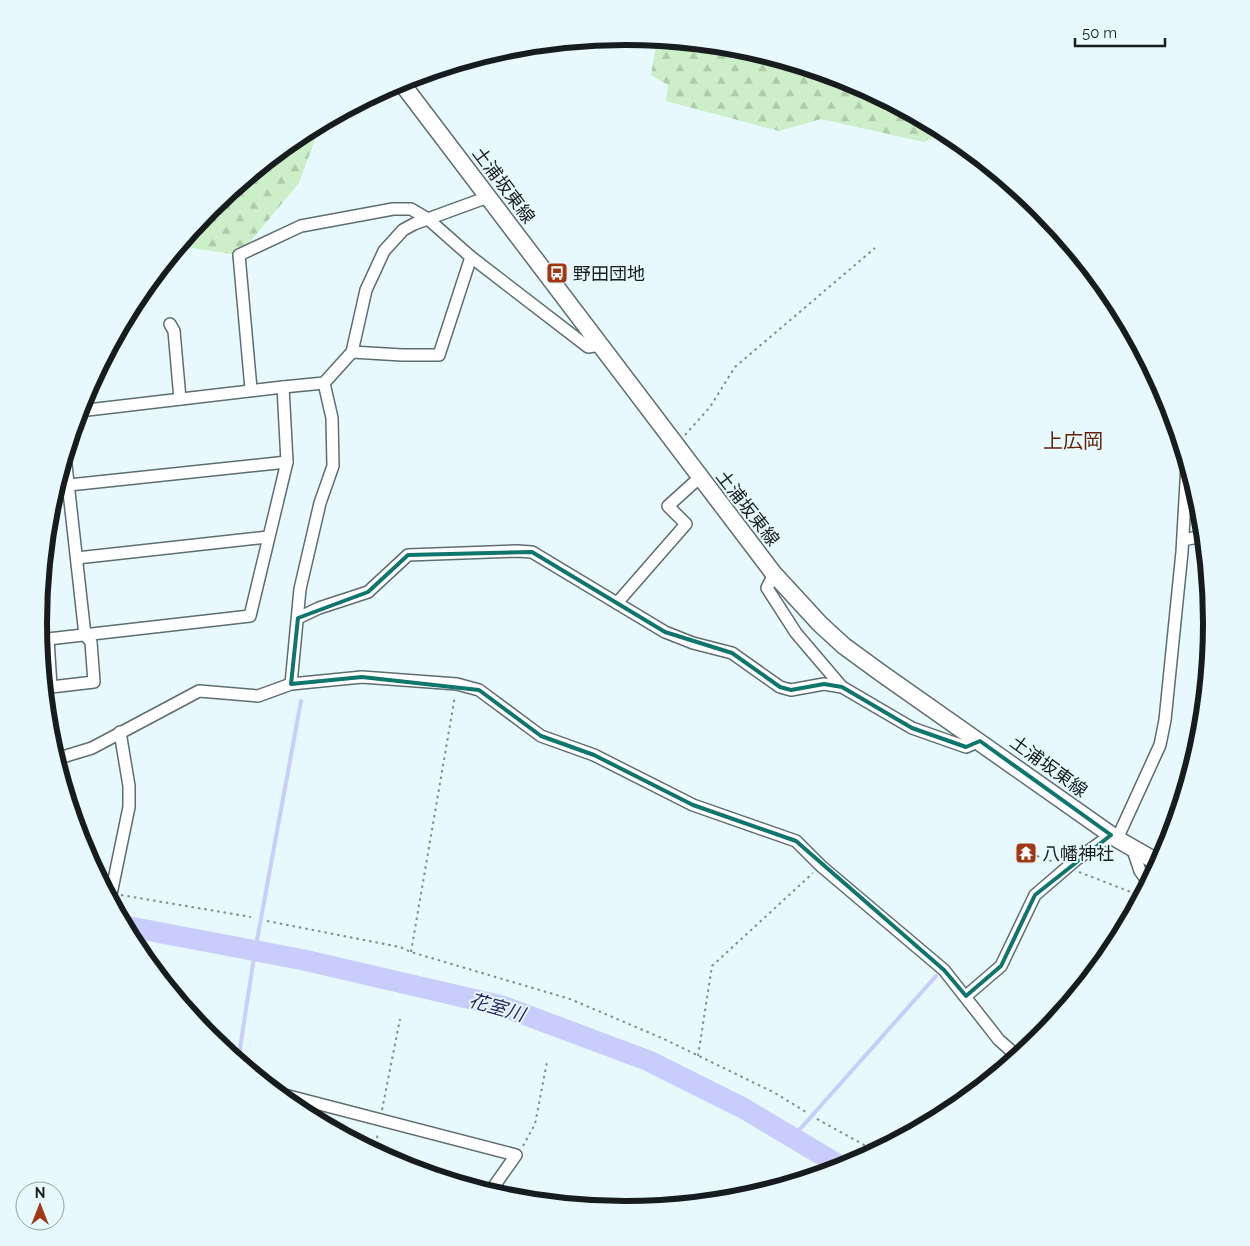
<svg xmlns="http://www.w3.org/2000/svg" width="1250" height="1246" viewBox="0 0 1250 1246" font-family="Raleway,'Noto Sans JP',sans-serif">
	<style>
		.forest { fill: url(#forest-firs) }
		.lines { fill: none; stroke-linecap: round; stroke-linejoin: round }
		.stream { stroke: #c9cdfc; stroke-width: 4 }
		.river { stroke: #c9cdfc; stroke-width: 21 }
		.minor-casing { stroke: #5e6d70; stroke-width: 14 }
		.secondary-casing { stroke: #5e6d70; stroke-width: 19 }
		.path { stroke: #808c8e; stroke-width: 2; stroke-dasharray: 2.5 4; stroke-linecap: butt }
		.minor { stroke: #fff; stroke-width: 11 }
		.secondary { stroke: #fff; stroke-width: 16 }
		.shaded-wall { fill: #838e8b }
		.building { fill: #bbcbc7; stroke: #838e8b }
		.marked { fill: none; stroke: #0f766e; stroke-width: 4; stroke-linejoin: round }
		.labels { text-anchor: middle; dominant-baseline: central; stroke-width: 4; stroke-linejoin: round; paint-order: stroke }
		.street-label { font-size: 18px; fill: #171d1e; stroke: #e7f9fc }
		.poi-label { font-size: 18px; fill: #171d1e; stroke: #e7f9fc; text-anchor: start }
		.water-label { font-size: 19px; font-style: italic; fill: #2a2668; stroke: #e7f9fc }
		.quarter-label { font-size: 20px; fill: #62210b; stroke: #e7f9fc }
		.rim { fill: none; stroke: #171d1e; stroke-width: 6 }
	</style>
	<defs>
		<pattern id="forest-firs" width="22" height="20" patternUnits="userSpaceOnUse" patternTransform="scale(1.25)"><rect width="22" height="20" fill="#cceec8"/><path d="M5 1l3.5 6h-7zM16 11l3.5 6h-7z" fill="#aeccab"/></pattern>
	</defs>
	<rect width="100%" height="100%" fill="#e7f9fc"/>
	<g class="forest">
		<path d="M657,39L740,48L850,81L944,131L924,142L821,119L779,131L666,101L668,85L651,75Z"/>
		<path d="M321,123L299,183L239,255L179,246L210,208L299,135Z"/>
	</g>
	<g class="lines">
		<g class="stream">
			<path d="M238,1061L255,951L301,701"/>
			<path d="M793,1137L936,976"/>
		</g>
		<path class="river" d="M125,926L304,960L502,1006L649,1061L743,1108L842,1167"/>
		<g class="minor-casing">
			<g id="minor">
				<path d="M170,324L174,331L180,399"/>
				<path d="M352,352L402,355H439L471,257"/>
				<path d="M283,387L324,383L352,352L366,290L384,251L403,230L414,224L488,197"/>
				<path d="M251,389L239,255L301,226L393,209H411L428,219L471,257L588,347L601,345"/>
				<path d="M65,456L85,635L91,642L94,682L51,687L48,639L250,616L287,462L283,387L79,411"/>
				<path d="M69,485L287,462"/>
				<path d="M1183,540L1203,536"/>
				<path d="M77,558L268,537"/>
				<path d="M774,574L767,588L796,633L842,687"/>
				<path d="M617,603L686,524L668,506L699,478"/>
				<path d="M298,618L319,608L368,592L408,555L517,551L532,552L665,632L693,643L732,653L780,687L791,690L824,684L842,687L912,728L966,747L980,741"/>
				<path d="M291,684L300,589L320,503L333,466L332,418L324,383"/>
				<path d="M56,759L92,748L199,691L258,696L291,684L362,677L457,684L479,690L541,736L594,755L693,805L796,841L821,866L944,970L999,1040L1017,1056"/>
				<path d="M1117,839L1160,745L1165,720L1182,552L1187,465"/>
				<path d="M1133,850L1140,871L1148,882"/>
				<path d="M110,899L129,807V786L120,732"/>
				<path d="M966,996L1001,966L1035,895L1077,859L1111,835"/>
				<path d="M277,1093L516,1155L490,1192"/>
			</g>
		</g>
		<g class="secondary-casing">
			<path id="secondary" d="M400,81L774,574L820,624L844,646L881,673L1117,839L1159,863"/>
		</g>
		<g class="path">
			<path d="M685,435L710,407L735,367L875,248"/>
			<path d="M1037,856L1054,862"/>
			<path d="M1079,872L1141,896"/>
			<path d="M121,895L251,917"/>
			<path d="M267,921L400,947L411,952L570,999L664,1039L775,1093L806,1112"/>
			<path d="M411,952L455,696"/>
			<path d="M698,1056L712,966L813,873"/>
			<path d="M382,1110L400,1019"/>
			<path d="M817,1119L875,1151"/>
			<path d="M523,1146L535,1124L547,1062"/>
			<path d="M375,1151L378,1132"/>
		</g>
		<use href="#minor" class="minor"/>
		<use href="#secondary" class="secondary"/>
	</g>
	<path class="shaded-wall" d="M1020,852L1032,857L1030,860L1018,855Z"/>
	<path class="building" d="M1025,843L1036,848L1032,857L1020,852Z"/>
	<path class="marked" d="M532,552L665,632L732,653L780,687L791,690L824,684L842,687L912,728L966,747L980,741L1111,835L1035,895L1001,966L966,996L944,970L796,841L693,805L594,755L541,736L479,690L362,677L291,684L298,618L368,592L408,555Z"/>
	<defs>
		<g id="bus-square" transform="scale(1.125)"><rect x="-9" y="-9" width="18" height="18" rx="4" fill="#9e3815" stroke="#e7f9fc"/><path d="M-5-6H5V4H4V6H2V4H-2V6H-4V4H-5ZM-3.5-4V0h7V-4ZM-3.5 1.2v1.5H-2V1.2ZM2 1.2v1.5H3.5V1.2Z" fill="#fff"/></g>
		<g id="temple-square" transform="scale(1.125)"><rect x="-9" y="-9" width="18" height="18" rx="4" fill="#9e3815" stroke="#e7f9fc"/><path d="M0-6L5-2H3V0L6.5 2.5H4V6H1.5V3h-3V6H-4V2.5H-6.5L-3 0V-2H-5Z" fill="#fff"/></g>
	</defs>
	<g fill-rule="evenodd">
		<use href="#bus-square" x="557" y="273"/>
		<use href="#temple-square" x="1026" y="853"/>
	</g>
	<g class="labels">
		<g class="street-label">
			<text transform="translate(504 185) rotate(53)">土浦坂東線</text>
			<text transform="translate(748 508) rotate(52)">土浦坂東線</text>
			<text transform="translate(1049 766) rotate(36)">土浦坂東線</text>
		</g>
		<g class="poi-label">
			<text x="573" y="273">野田団地</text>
			<text x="1042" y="853">八幡神社</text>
		</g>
		<g class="water-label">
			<text transform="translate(497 1007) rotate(16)">花室川</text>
		</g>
		<g class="quarter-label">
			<text x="1073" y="441">上広岡</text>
		</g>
	</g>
	<path d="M0 0H1250V1246H0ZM47 623a578 578 0 1 1 1156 0a578 578 0 1 1-1156 0Z" fill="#e7f9fc" fill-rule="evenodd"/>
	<path class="rim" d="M47 623a578 578 0 1 1 1156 0a578 578 0 1 1-1156 0Z"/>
	<g transform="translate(40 1206)"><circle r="24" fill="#e7f9fc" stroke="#94a1a3"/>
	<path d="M0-4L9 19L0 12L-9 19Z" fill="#9e3815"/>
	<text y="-8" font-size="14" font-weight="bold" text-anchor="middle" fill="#171d1e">N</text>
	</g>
	<path d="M1075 38v8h90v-8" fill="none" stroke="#171d1e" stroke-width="2.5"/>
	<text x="1082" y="38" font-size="15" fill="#171d1e" stroke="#e7f9fc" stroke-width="4" paint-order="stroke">50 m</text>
</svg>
